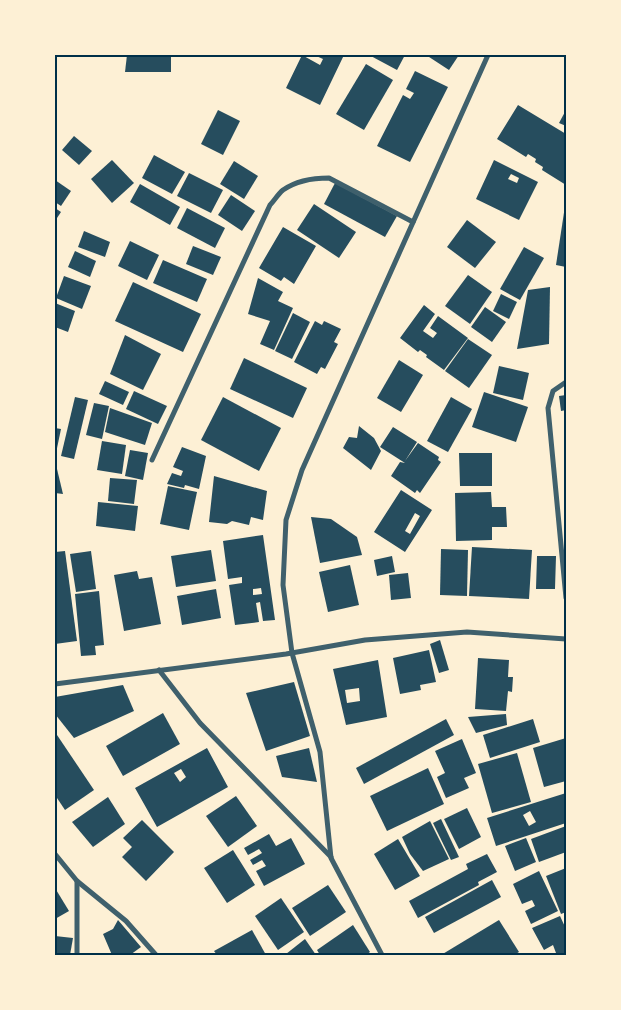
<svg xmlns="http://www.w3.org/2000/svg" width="621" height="1010" viewBox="0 0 621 1010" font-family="Arial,sans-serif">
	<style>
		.building { fill: #264d5e; fill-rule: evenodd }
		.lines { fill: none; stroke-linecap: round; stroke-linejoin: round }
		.minor { stroke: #3f606c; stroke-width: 5 }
		.neatline { fill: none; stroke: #003049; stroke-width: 2 }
	</style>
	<rect width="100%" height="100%" fill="#fdf0d5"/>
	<g class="building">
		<path d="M127,55H171V72H125Z"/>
		<path d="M302,55L320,65L323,59L314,55H344L320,105L286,88Z"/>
		<path d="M369,55H405L397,70Z"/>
		<path d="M426,55H459L449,70Z"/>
		<path d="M366,64L393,80L364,130L336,114Z"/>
		<path d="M415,71L448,87L410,162L377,146L403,95L410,99L414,93L406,89Z"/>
		<path d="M518,105L566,134V185L542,170L543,167L535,162L536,159L528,154L526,157L497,139Z"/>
		<path d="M218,110L240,121L223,155L201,144Z"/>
		<path d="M566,110V126L559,123Z"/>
		<path d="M74,136L92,151L79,165L62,150Z"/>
		<path d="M154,155L185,172L172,194L142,178Z"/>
		<path d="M112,160L134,183L112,203L91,179Z"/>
		<path d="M494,160L538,182L519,220L476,199ZM511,174L519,178L517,183L508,179Z"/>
		<path d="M234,161L258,176L244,199L220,184Z"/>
		<path d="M189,173L223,190L211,213L177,196Z"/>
		<path d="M55,180L71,191L61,206L55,202Z"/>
		<path d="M335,183L397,216L385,237L324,204Z"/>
		<path d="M140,184L180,207L170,225L130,202Z"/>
		<path d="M231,195L255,211L242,231L218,215Z"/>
		<path d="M314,204L356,232L339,258L297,230Z"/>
		<path d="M565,206H566V267L556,265Z"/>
		<path d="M55,208L61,212L55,221Z"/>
		<path d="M187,208L225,228L215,248L177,228Z"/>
		<path d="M467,220L496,242L475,268L447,247Z"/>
		<path d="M283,227L316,246L294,284L284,277L281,281L259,268Z"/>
		<path d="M84,231L110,242L105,257L78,247Z"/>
		<path d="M130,241L159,255L147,280L118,266Z"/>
		<path d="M193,246L221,257L213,275L186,264Z"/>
		<path d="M524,247L544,258L520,300L500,289Z"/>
		<path d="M75,251L96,261L90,277L68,267Z"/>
		<path d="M163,260L207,279L197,302L153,283Z"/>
		<path d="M468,275L492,292L470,324L445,306Z"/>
		<path d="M64,276L91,286L82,309L56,298Z"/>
		<path d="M258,278L283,292L278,301L293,308L274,350L260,344L270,321L248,314Z"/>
		<path d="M133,282L201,314L183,352L115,321Z"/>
		<path d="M550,287L549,344L517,349L528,290Z"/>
		<path d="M501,294L517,302L509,319L493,311Z"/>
		<path d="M55,303L75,311L68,332L55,327Z"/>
		<path d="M424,305L435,314L423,331L433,338L437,333L430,328L438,316L468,338L444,370L426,357L427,355L420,350L418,352L400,338Z"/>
		<path d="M485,307L506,322L492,342L471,327Z"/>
		<path d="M293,313L310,322L292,359L275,351Z"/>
		<path d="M315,321L322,325L324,321L341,329L334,342L338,344L325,369L321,367L317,374L294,362Z"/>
		<path d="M125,335L161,354L143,390L110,374Z"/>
		<path d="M468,339L492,355L469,388L445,371Z"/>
		<path d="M244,358L307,388L293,418L230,389Z"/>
		<path d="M399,360L423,375L401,412L377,398Z"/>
		<path d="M499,366L529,373L523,400L493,393Z"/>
		<path d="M105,381L129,392L123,405L99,394Z"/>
		<path d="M134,391L167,406L158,424L126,409Z"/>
		<path d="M484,392L528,407L516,442L472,427Z"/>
		<path d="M566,395V410L561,411L559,396Z"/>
		<path d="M75,397L88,400L74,459L61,456Z"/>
		<path d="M223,397L281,428L259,471L201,440Z"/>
		<path d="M451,397L472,409L448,452L427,441Z"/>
		<path d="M94,403L109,406L102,439L86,435Z"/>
		<path d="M110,408L152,423L145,445L105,432Z"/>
		<path d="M359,426L374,438L381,451L371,470L343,448L349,437L357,438Z"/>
		<path d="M393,427L417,442L405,461L418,443L439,457L438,460L441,462L420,493L417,490L415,493L391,476L400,462L405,463L380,447Z"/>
		<path d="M55,428L61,429L56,453H55Z"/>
		<path d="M102,441L126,445L122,474L97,470Z"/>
		<path d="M182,447L206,456L199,489L185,485L184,488L167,484L172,473L181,476L183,471L173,467Z"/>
		<path d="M130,450L148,453L143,480L125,476Z"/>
		<path d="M459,453H492V486H460Z"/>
		<path d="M55,468L57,469L63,494L55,493Z"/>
		<path d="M214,476L267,491L263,520L251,517L249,525L232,521L227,524L209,522Z"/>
		<path d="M110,478L137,480L134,504L108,501Z"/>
		<path d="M168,486L197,492L189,530L160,524Z"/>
		<path d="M401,490L432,510L405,552L374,532ZM415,513L420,516L410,534L405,531Z"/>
		<path d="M491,492L492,507H506L507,527H492V540L456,541L455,493Z"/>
		<path d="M98,502L138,506L135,531L96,526Z"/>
		<path d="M311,517L331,519L357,537L362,555L320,563Z"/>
		<path d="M263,535L275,620L263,621L260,602L256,603L259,622L235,625L229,585L242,583V577L228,579L223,541ZM261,588L262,594L253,595V589Z"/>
		<path d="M472,547L532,550L529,599L469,596Z"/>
		<path d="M441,549L468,550L467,596L440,595Z"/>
		<path d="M211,550L216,581L176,587L171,556Z"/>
		<path d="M65,551L77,641L55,644V552Z"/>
		<path d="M91,551L96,589L76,592L70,554Z"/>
		<path d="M392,556L395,572L377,576L374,560Z"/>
		<path d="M537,556H556L555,589H536Z"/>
		<path d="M350,565L359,605L328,612L319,572Z"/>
		<path d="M137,571L139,579L152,577L161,624L124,631L114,575Z"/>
		<path d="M408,573L411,598L391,600L389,575Z"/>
		<path d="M216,589L221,618L182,625L177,596Z"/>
		<path d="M99,591L104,645L95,646L96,655L81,656L75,594Z"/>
		<path d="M440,640L449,670L439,673L430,644Z"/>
		<path d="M429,650L436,682L420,685L421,690L400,694L393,658Z"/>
		<path d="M478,658L509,660L508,677H513L512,692L508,691L506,711L475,709Z"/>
		<path d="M378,660L387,717L346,725L333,669ZM359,688L360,701L347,703L345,690Z"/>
		<path d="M294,682L310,736L266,751L246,693Z"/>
		<path d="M123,685L134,711L74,738L55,714V697Z"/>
		<path d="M163,713L180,744L123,776L106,746Z"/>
		<path d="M506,714L507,725L476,733L468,717Z"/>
		<path d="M446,719L454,735L364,784L356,768Z"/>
		<path d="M533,719L540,742L490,758L483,735Z"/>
		<path d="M55,732L94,790L65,810L55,795Z"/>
		<path d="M566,738V781L544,787L533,748Z"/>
		<path d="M462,739L476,773L464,778L469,788L446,798L437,777L445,773L435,751Z"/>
		<path d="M207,748L228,787L157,827L135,788ZM181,769L186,777L180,782L174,773Z"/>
		<path d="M309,748L317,782L282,777L276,756Z"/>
		<path d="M517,753L531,802L492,813L478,764Z"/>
		<path d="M428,768L444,804L387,831L370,796Z"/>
		<path d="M566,793V823L496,846L487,818ZM530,811L536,822L529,826L523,815Z"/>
		<path d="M236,796L257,826L228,847L206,816Z"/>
		<path d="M108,797L125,824L93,847L72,822Z"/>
		<path d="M467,808L481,837L459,849L444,819Z"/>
		<path d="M441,819L459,857L451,860L433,823Z"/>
		<path d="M142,820L174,852L146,881L122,857L132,847L123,838Z"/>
		<path d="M430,821L449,859L423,871L410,854L402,837Z"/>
		<path d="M566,826V852L539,862L531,839Z"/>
		<path d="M269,834L276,846L291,838L305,864L264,886L256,871L266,866L262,860L253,865L250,860L262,853L259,849L248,855L244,848Z"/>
		<path d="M526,838L536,862L515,871L505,846Z"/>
		<path d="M398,839L420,876L395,890L374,854Z"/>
		<path d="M233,850L255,885L227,903L204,868Z"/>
		<path d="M487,854L497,872L478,882L479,885L418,918L409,901L468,869L466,864Z"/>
		<path d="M566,868V912L561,914L546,876Z"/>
		<path d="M539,871L558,911L531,924L525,911L535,906L532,900L522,904L513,884Z"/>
		<path d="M492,880L501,897L434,933L425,917Z"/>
		<path d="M328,885L346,912L310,936L292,908Z"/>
		<path d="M55,888L69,911L55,919Z"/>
		<path d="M281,898L304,932L278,950L255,916Z"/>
		<path d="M560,916L566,929V955H552L556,953L553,945L544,950L532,928Z"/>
		<path d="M118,920L141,947L130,955H112L103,934L113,929Z"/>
		<path d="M499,920L519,952L514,955H441Z"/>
		<path d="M353,925L370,952L366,955H320L317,950Z"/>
		<path d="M252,930L266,955H217L214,951Z"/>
		<path d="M55,936L73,938L70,955H55Z"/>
		<path d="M305,939L316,955H286V954Z"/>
	</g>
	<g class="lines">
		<g class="minor">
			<path d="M566,382L553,391L548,408L566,598"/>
			<path d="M152,460L270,205C274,201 278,194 283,190C296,181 313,178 329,178L413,222"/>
			<path d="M159,670L200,723L331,857"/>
			<path d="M55,684L286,654L365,640L467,632L566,639"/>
			<path d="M55,854L77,881L126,921L156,955"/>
			<path d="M77,955V881"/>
			<path d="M382,955L331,858L320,752L292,653L283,585L286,520L302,470L488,55"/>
		</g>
	</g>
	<rect width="621" height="1010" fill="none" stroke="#fdf0d5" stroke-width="112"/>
	<rect x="56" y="56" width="509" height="898" class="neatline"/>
</svg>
